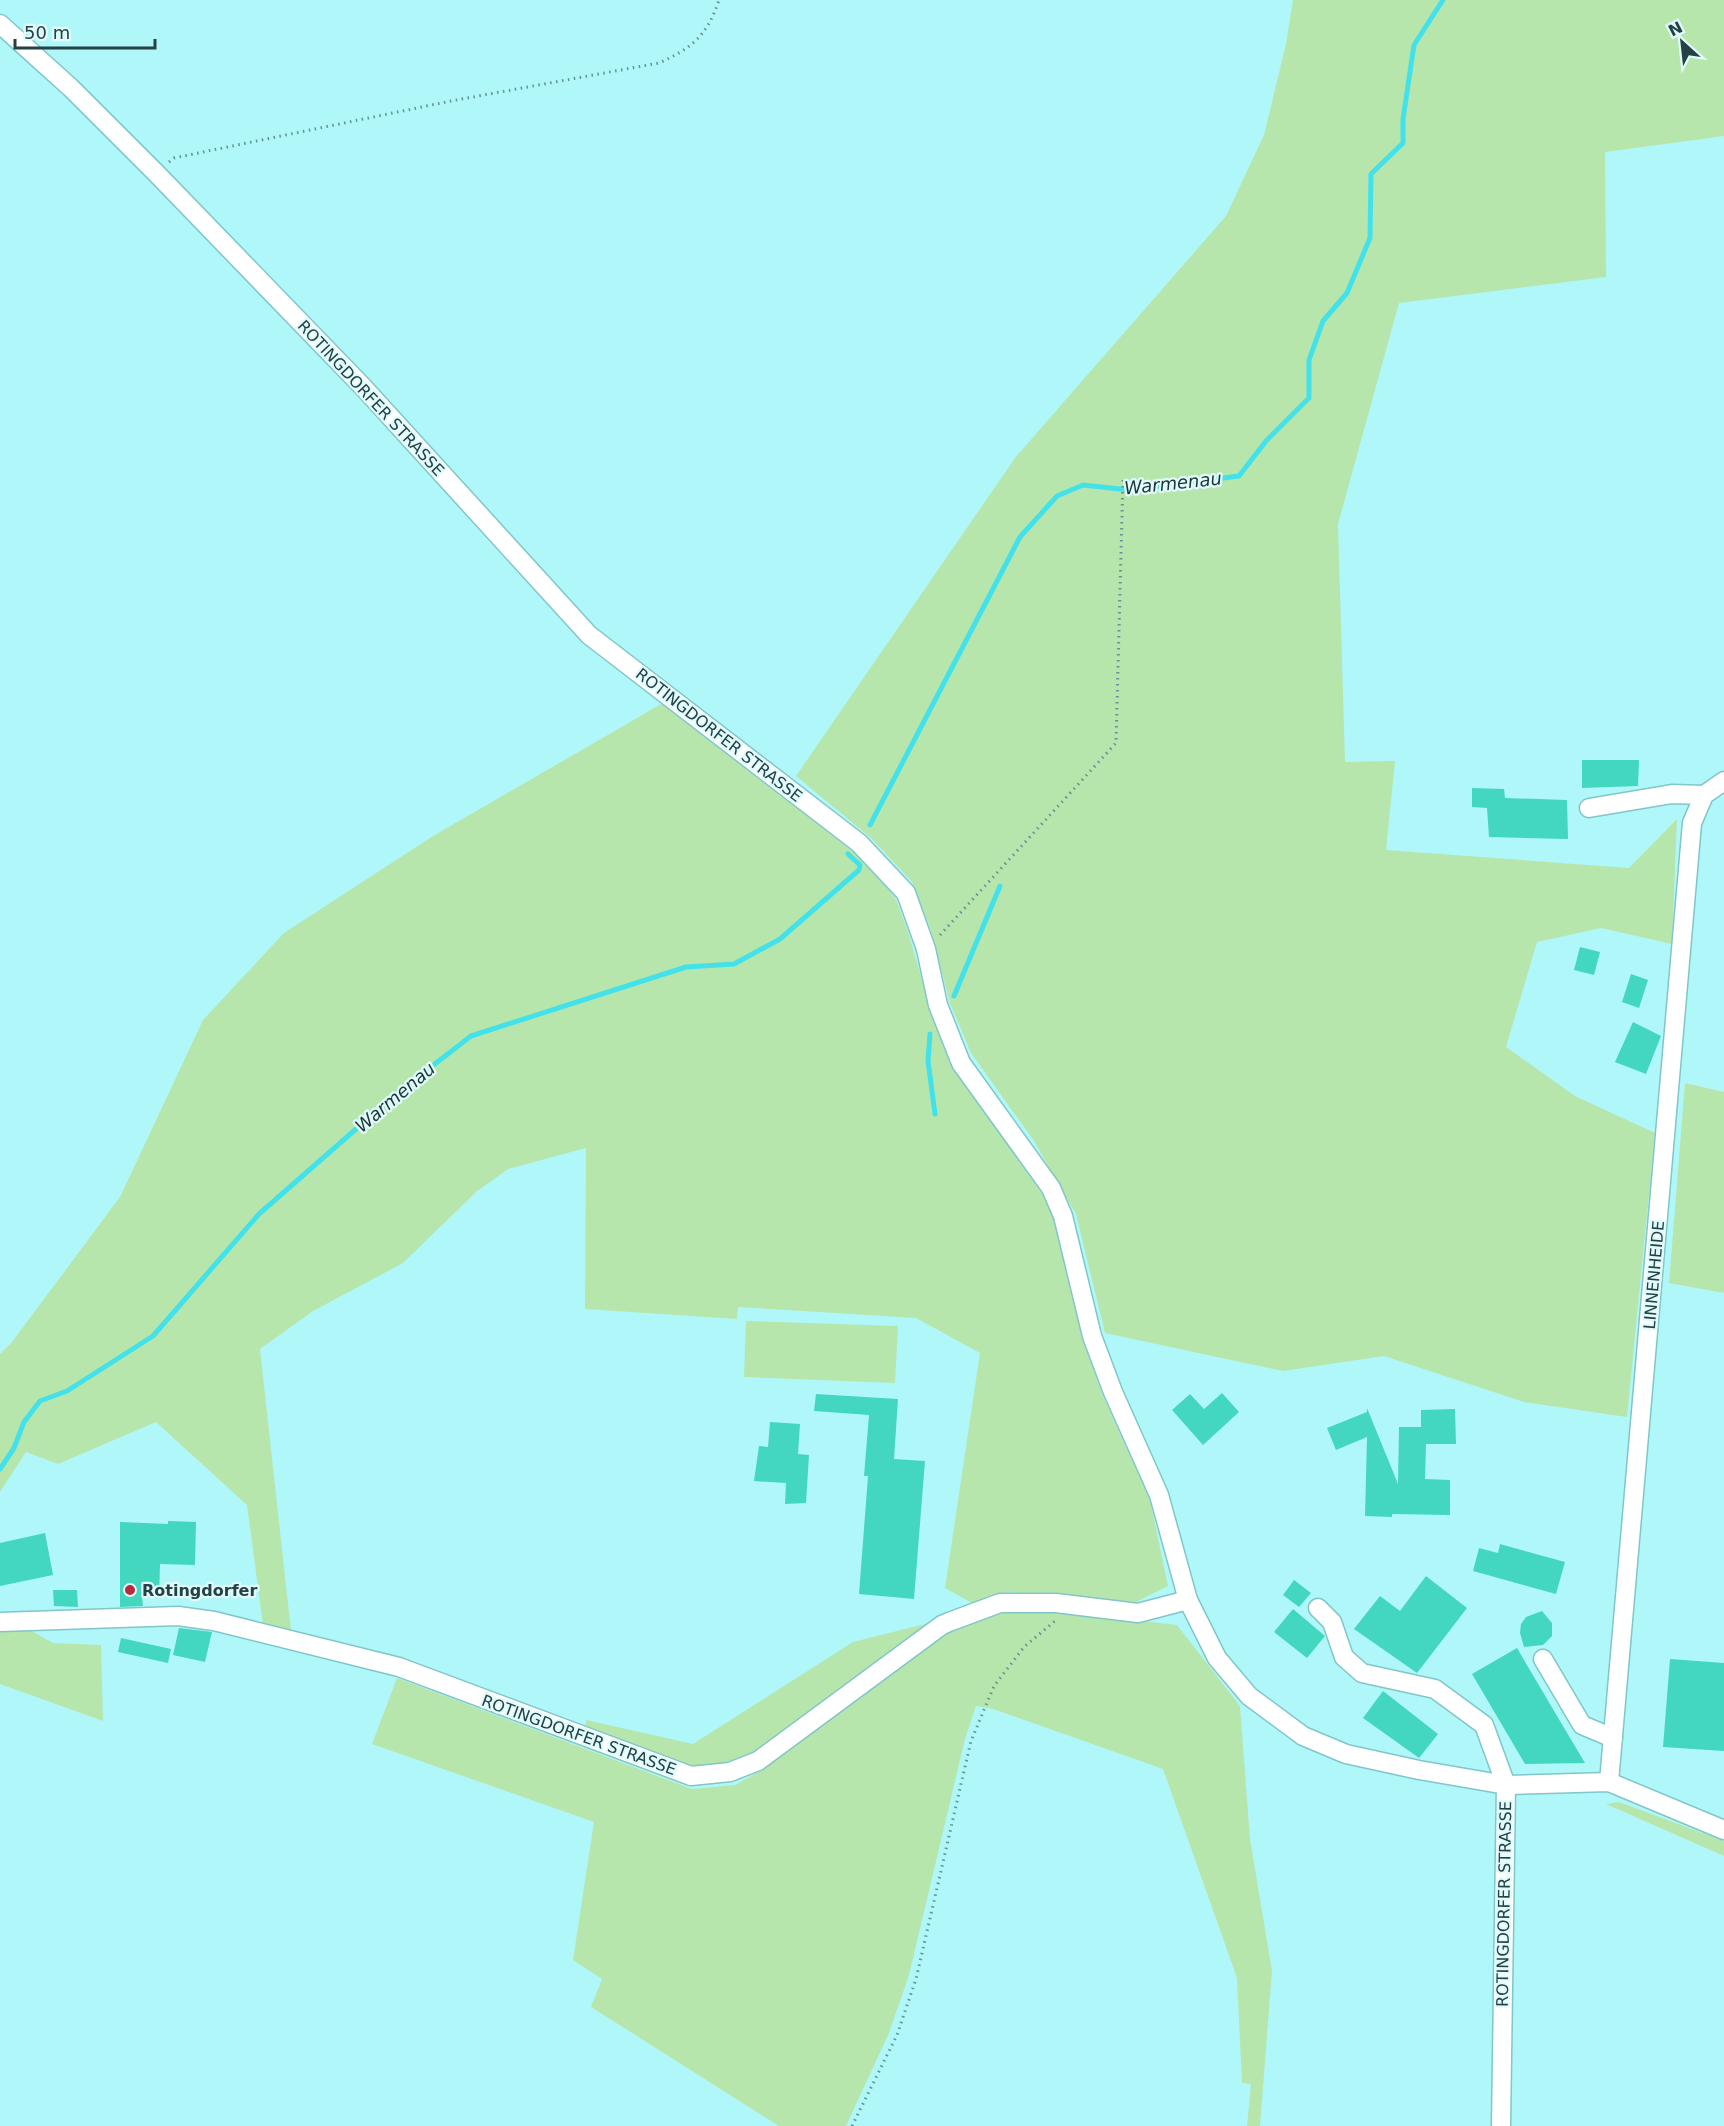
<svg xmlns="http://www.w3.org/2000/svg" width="1724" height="2126" viewBox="0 0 1724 2126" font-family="'DejaVu Sans',sans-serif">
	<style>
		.green { fill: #b7e6ac }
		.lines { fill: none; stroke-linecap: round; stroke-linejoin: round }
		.stream { stroke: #43e2ea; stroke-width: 5 }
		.building { fill: #43d7c0 }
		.minor-casing { stroke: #81c6c9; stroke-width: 21 }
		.path { stroke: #639395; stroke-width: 3; stroke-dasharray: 1.5 4.5; stroke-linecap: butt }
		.minor { stroke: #fff; stroke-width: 18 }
		.poi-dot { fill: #bb2a3c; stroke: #e1fbfd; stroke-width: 2 }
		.labels { text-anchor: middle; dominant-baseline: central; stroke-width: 4.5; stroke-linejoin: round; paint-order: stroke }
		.street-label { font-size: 16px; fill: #244143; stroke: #e1fbfd }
		.poi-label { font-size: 16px; font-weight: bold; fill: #244143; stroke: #e1fbfd; text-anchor: start }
		.water-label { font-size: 18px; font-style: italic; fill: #1c3537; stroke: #e1fbfd }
	</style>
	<rect width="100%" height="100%" fill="#b0f7fa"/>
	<g class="green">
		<path d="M1293,0H1724V136L1605,152L1606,277L1399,303L1338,524L1345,762L1395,761L1386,850L1629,868L1677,819L1672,944L1601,928L1537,942L1506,1047L1575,1096L1655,1133L1627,1417L1524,1402L1384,1356L1283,1371L1105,1333L1076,1214L1034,1141L971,1053L950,1003L930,927L912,882L871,838L796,776L1015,458L1226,216L1264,135L1286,44Z"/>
		<path d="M663,703L761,773L868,865L896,899L909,935L931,1011L953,1065L1042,1194L1054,1219L1083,1339L1103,1396L1150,1500L1168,1586L1136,1602L1009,1592L972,1603L945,1588L980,1353L916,1318L738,1307L737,1319L585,1309L586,1148L508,1169L476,1192L403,1263L313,1311L260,1349L291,1631L263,1625L247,1505L156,1422L58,1464L26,1452L0,1492V1354L12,1342L120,1197L203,1020L284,933L433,836Z"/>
		<path d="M1685,1083L1724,1092V1293L1669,1283Z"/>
		<path d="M746,1321L898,1326L895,1383L744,1377Z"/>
		<path d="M1006,1611H1055L1177,1625L1240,1706L1250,1839L1272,1971L1260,2126H1247L1251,2084L1242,2083L1237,1978L1163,1769L993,1709L976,1706L965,1739L909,1975L889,2033L846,2126H779L591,2007L602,1979L573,1960L594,1822L372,1744L397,1678L692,1789L735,1785L762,1770L946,1632Z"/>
		<path d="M937,1621L756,1754L730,1764L691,1768L585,1730L586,1720L693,1744L853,1642Z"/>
		<path d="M0,1629H28L53,1643L101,1645L103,1721L0,1684Z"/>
		<path d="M1619,1802L1724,1841V1856L1606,1804Z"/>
	</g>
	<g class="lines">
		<g class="stream">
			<path d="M870,825L1020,537L1057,496L1083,485L1129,490L1239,476L1266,441L1309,398V360L1323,321L1347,293L1370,238L1371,174L1403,143V119L1414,45L1443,0"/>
			<path d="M954,996L1000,886"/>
			<path d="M930,1034L928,1061L935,1114"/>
			<path d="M0,1469L14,1448L24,1422L40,1401L67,1391L153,1336L259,1214L396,1094L471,1036L686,967L734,964L780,939L859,870L860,865L848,854"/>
		</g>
	</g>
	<g class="building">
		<path d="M1582,760H1639L1638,786L1582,788Z"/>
		<path d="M1472,788L1504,789L1505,798L1567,800L1568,839L1489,837L1487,808L1472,807Z"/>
		<path d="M1580,947L1600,952L1594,975L1574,970Z"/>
		<path d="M1631,974L1648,980L1639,1008L1622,1002Z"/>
		<path d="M1633,1022L1661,1036L1646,1074L1615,1062Z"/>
		<path d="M1222,1393L1239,1412L1203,1445L1172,1410L1190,1394L1204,1409Z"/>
		<path d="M816,1394L898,1399L894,1459L925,1461L914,1599L859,1594L868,1476H864L869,1415L814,1411Z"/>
		<path d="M1367,1408L1398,1484L1399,1427H1421V1410L1455,1409L1456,1444H1426L1425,1479L1450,1480V1515L1392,1514V1517L1365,1516L1367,1437L1336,1450L1327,1428L1367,1412Z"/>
		<path d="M770,1422L800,1424L798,1454L809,1455L806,1503L785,1504L786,1483L754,1481L759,1446L768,1447Z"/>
		<path d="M168,1521L196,1522L195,1565L160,1564L159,1598L142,1597L143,1606L120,1607V1522L168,1524Z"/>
		<path d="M45,1533L53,1575L0,1586V1543Z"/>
		<path d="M1500,1544L1565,1562L1556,1594L1473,1571L1479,1548L1498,1553Z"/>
		<path d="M1426,1576L1467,1608L1417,1673L1354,1629L1380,1596L1400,1611Z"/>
		<path d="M1294,1580L1311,1593L1299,1607L1283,1595Z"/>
		<path d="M53,1590H77L78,1607L54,1606Z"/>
		<path d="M1293,1609L1325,1636L1307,1658L1274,1632Z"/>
		<path d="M1542,1611L1552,1623V1636L1543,1645L1524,1647L1520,1633L1521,1624L1526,1617Z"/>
		<path d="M179,1628L212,1632L205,1662L173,1655Z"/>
		<path d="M121,1638L171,1649L168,1663L118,1652Z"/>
		<path d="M1517,1648L1560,1721L1585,1763L1525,1764L1472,1674Z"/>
		<path d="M1670,1659L1724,1663V1751L1663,1747Z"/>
		<path d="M1383,1691L1438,1734L1419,1758L1363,1718Z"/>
	</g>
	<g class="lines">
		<g class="minor-casing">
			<g id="minor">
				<path d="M0,24L71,88L157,174L364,388L589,635L859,843L906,893L926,949L938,1005L961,1063L1051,1188L1063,1216L1092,1336L1113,1392L1159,1495L1188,1600L1217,1658L1249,1696L1303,1736L1346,1754L1419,1770L1506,1785L1609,1782L1724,1830"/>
				<path d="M1589,808L1672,794L1704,795"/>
				<path d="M1318,1608L1332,1622L1344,1657L1362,1673L1435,1689L1484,1725L1506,1785L1501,2126"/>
				<path d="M0,1622L178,1616L214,1621L399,1667L691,1776L730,1772L758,1761L942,1625L949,1622L1000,1603H1056L1138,1613L1188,1600"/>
				<path d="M1543,1659L1582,1725L1613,1738"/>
				<path d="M1609,1782L1692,823L1704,795L1724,781"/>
			</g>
		</g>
		<g class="path">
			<path d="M169,162L174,158L451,101L659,63C692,48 707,36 719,0"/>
			<path d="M940,935L1116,743L1123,478"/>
			<path d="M852,2126L897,2035L916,1979L971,1741L994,1686L1024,1647L1055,1621"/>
		</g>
		<use href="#minor" class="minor"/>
	</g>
	<circle class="poi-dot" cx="130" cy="1590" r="6"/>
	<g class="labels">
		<g class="street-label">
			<text transform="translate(371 398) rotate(47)">ROTINGDORFER STRASSE</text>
			<text transform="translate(719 735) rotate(38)">ROTINGDORFER STRASSE</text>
			<text transform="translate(1654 1275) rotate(-85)">LINNENHEIDE</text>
			<text transform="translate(579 1735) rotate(20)">ROTINGDORFER STRASSE</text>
			<text transform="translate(1504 1904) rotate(-89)">ROTINGDORFER STRASSE</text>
		</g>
		<g class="poi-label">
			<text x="142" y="1590">Rotingdorfer</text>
		</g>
		<g class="water-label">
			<text transform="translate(1173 483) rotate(-6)">Warmenau</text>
			<text transform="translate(395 1097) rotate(-40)">Warmenau</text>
		</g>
	</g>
	<g transform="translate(1682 42) rotate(333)" stroke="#e1fbfd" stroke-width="4.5" paint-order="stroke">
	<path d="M0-4.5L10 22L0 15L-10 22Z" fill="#244143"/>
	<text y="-9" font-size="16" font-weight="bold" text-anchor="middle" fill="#244143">N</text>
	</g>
	<path d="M15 39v9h140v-9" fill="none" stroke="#244143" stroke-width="3"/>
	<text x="24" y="39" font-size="18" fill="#244143" stroke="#e1fbfd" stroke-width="4.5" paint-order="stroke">50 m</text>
</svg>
